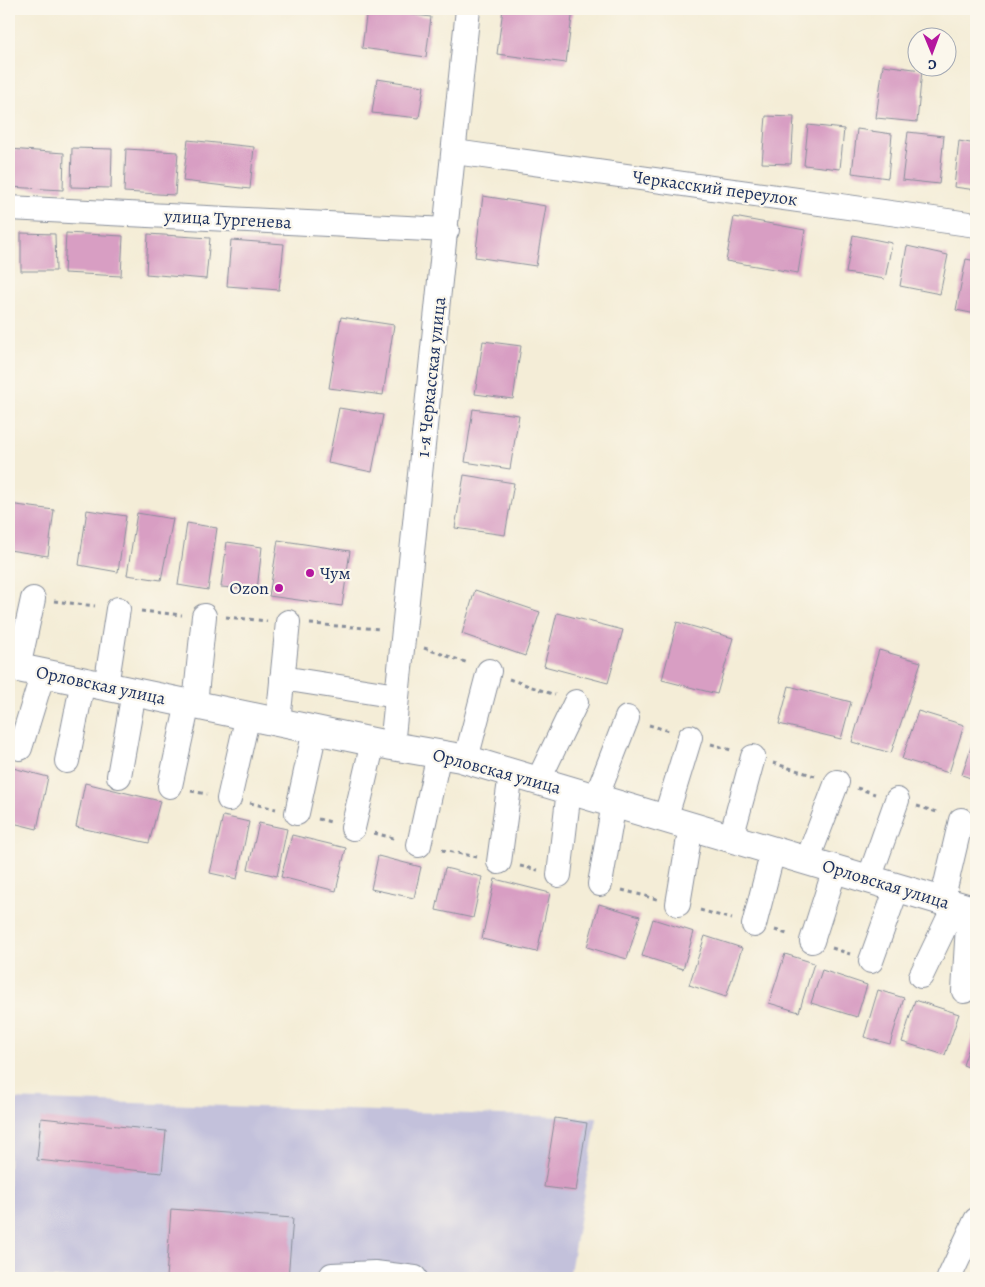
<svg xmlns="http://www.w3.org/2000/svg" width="985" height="1287" viewBox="0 0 985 1287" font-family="Alegreya,serif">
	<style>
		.industrial { fill: #c3c1db }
		.building { fill: #d89ec3 }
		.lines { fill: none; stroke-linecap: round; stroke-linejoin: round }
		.minor-casing { stroke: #888e9a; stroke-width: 26 }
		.major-casing { stroke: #888e9a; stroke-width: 30 }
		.path { stroke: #888e9a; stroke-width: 3; stroke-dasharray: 4 4; stroke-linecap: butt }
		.minor { stroke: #fff; stroke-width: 24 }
		.major { stroke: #fff; stroke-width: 28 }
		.poi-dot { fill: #b5179e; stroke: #fbf7ec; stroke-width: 2 }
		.labels { text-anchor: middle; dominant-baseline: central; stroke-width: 4.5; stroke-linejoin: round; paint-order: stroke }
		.street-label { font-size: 18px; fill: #1b2f5e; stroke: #fbf7ec }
		.poi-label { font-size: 18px; fill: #1b2f5e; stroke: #fbf7ec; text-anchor: start }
	</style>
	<rect width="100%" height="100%" fill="#fbf7ec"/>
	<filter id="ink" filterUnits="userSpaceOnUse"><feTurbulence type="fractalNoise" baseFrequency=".02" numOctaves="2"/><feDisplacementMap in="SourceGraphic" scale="10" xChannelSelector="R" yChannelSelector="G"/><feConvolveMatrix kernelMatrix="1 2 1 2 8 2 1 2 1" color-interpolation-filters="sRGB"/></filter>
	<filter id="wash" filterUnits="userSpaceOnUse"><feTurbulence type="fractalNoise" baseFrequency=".0096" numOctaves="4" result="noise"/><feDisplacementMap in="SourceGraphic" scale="20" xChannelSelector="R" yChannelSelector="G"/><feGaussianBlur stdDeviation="1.12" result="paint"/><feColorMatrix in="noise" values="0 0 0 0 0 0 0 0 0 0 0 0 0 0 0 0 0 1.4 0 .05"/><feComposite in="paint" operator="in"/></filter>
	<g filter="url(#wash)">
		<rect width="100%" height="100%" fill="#f4edd7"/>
		<path class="industrial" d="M9,1099L597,1118L569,1278H9Z"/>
		<g id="blocks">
			<g class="building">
				<path d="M367,9L431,17L426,57L362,48Z"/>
				<path d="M503,9H573L566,63L497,54Z"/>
				<path d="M883,65L922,70L917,122L876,118Z"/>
				<path d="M377,79L424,86L419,118L372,113Z"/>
				<path d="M766,116L794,117L791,164L762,163Z"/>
				<path d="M808,125L844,129L840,169L804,165Z"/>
				<path d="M857,129L892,134L888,178L852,173Z"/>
				<path d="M908,132L944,136L939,184L902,180Z"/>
				<path d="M188,140L254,147L250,189L183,181Z"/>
				<path d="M959,141L976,144V190L954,187Z"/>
				<path d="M72,148L112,149L111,188L71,187Z"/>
				<path d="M9,149L64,153L63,190L9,187Z"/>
				<path d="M126,149L178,152L175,195L124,192Z"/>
				<path d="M483,196L546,206L536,266L475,257Z"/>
				<path d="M734,217L805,230L798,273L726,261Z"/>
				<path d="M21,233L55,234L56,271H21Z"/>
				<path d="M66,233L123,236L121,276L64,273Z"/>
				<path d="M148,234L210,238L206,279L146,274Z"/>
				<path d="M853,235L892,243L885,279L846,273Z"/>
				<path d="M231,240L284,244L279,290L227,286Z"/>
				<path d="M907,246L948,255L940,294L900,286Z"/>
				<path d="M966,259L976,261V314L956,310Z"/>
				<path d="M341,317L394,325L383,395L329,388Z"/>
				<path d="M483,341L521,346L513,399L475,394Z"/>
				<path d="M339,408L383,415L372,472L328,463Z"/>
				<path d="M473,409L519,415L510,469L465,462Z"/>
				<path d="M464,475L514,483L505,535L455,528Z"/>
				<path d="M9,504L54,510L48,556L9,550Z"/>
				<path d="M87,510L126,516L118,572L79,565Z"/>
				<path d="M137,513L173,519L161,580L127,575Z"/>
				<path d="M187,523L217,528L208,590L178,585Z"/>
				<path d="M278,540L350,551L342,606L269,596Z"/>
				<path d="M227,542L262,547L257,590L221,587Z"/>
				<path d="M475,590L540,612L525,656L462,634Z"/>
				<path d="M557,613L623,630L608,683L544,666Z"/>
				<path d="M677,622L733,638L717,694L662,680Z"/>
				<path d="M879,650L921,662L891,753L852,742Z"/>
				<path d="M789,686L851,702L841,739L779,724Z"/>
				<path d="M918,711L964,725L949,773L902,759Z"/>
				<path d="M976,732V780L962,775Z"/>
				<path d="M9,767L48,777L37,829L9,822Z"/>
				<path d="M85,783L160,801L149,843L76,827Z"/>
				<path d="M223,816L249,822L237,879L210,873Z"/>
				<path d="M259,823L287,829L277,876L248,869Z"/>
				<path d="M292,835L346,848L336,891L281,877Z"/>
				<path d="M378,856L421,867L414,898L371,889Z"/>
				<path d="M445,868L482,877L473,918L436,910Z"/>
				<path d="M495,879L550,893L537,952L482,939Z"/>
				<path d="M599,904L640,916L627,959L587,947Z"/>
				<path d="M653,919L694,932L683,969L642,956Z"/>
				<path d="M705,936L742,948L726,997L689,985Z"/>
				<path d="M785,954L814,963L799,1012L769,1003Z"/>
				<path d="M822,970L867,985L857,1017L811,1003Z"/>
				<path d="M878,990L904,998L890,1044L864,1037Z"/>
				<path d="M915,1000L959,1014L945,1055L902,1042Z"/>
				<path d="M976,1027V1070L963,1065Z"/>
				<path d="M41,1118L166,1131L162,1173L37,1160Z"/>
				<path d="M555,1118L587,1123L576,1191L544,1187Z"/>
				<path d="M171,1209L293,1218L288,1278H166Z"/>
			</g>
		</g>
	</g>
	<g filter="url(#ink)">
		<use href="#blocks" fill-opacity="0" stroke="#888e9a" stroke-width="1"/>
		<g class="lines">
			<g class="minor-casing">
				<g id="minor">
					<path d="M455,152L976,225"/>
					<path d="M9,208L447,230"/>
					<path d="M18,668L33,599"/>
					<path d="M282,678L397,696"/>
					<path d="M106,686L118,609"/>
					<path d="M195,704L204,616"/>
					<path d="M278,722L288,622"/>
					<path d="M392,746L468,9"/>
					<path d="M20,748L43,673"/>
					<path d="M466,759L489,671"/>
					<path d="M67,761L83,681"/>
					<path d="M119,776L134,692"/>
					<path d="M538,781L576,702"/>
					<path d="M170,786L188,703"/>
					<path d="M596,798L627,718"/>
					<path d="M229,799L248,715"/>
					<path d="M297,813L315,730"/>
					<path d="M665,819L690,737"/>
					<path d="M353,828L373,742"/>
					<path d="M731,838L753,757"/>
					<path d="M419,845L439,754"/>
					<path d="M807,861L837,782"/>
					<path d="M499,862L511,773"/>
					<path d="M559,875L569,790"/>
					<path d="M869,879L897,800"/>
					<path d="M600,884L614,803"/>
					<path d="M942,901L961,820"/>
					<path d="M678,904L691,826"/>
					<path d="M754,925L773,851"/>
					<path d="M812,941L835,869"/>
					<path d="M871,961L897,888"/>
					<path d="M921,976L955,905"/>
					<path d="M964,991L969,909"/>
					<path d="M330,1278L332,1275L375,1273L415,1278"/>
					<path d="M949,1278L976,1220"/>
				</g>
			</g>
			<g class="major-casing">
				<path id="major" d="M9,666L392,746L461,758L976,911"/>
			</g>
			<g class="path">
				<path d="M54,601L95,606"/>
				<path d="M141,611L182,615"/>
				<path d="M226,617L267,621"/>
				<path d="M310,624L381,629"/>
				<path d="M424,648L468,663"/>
				<path d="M509,679L555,695"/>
				<path d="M649,725L669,731"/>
				<path d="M711,744L731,750"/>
				<path d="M773,763L815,776"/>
				<path d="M857,788L875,794"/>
				<path d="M191,791L207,794"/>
				<path d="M250,803L276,809"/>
				<path d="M917,806L940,813"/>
				<path d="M318,819L331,822"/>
				<path d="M374,833L397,839"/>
				<path d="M442,850L477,857"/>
				<path d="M520,866L538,870"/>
				<path d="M622,890L657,899"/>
				<path d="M700,910L732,919"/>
				<path d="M775,930L790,935"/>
				<path d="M832,948L850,954"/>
			</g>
			<use href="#minor" class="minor"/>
			<use href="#major" class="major"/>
		</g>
	</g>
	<g class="poi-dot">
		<circle cx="310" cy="573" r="5"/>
		<circle cx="279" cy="588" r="5"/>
	</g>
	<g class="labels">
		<g class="street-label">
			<text transform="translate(715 188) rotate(8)">Черкасский переулок</text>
			<text transform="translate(228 219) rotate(3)">улица Тургенева</text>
			<text transform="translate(431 377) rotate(-84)">1-я Черкасская улица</text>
			<text transform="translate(101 685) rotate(12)">Орловская улица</text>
			<text transform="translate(497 771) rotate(15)">Орловская улица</text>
			<text transform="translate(886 884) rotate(17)">Орловская улица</text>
		</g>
		<g class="poi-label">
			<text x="320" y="573">Чум</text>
			<text x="269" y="588" text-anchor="end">Ozon</text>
		</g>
	</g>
	<rect width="985" height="1287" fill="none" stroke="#fbf7ec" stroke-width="30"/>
	<g transform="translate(932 52) rotate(179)"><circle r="24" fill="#fbf7ec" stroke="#a1a7b3"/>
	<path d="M0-4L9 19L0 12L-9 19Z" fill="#b5179e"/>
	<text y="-8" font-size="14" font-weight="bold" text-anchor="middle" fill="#1b2f5e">С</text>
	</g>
</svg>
